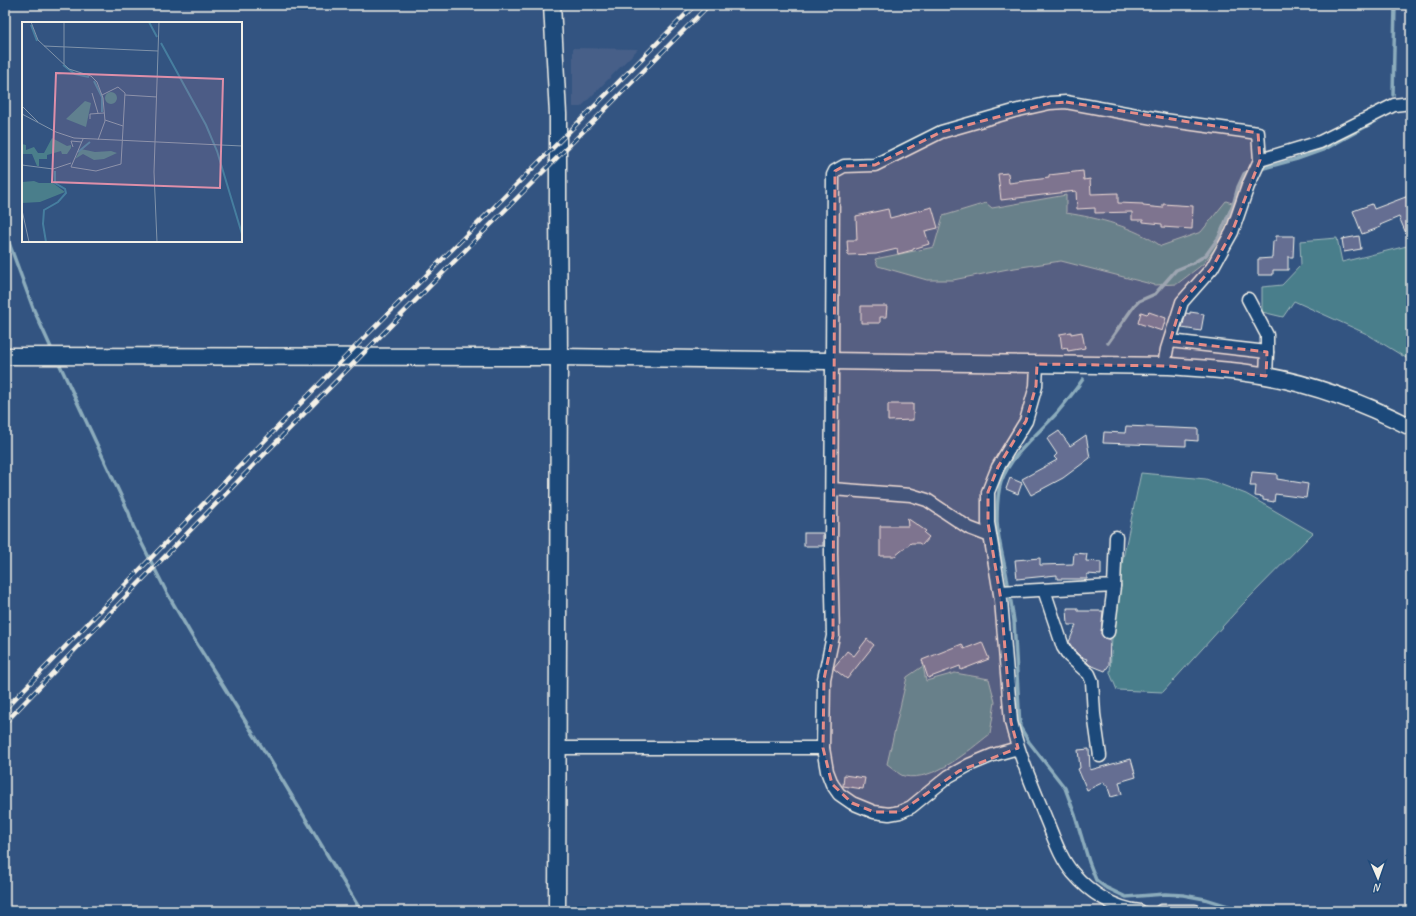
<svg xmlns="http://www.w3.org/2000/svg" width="1416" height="916" viewBox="0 0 1416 916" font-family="Caveat,sans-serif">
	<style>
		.built { fill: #465f88 }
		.green { fill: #4a7e8b; stroke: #9fb8ba }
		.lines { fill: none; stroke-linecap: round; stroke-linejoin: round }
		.stream { stroke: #8cacbc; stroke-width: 3.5 }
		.building { fill: #656e92; stroke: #f4f1e8 }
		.minor-casing { stroke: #f4f1e8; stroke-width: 15 }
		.tertiary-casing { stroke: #f4f1e8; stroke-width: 19 }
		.minor { stroke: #1f4a7a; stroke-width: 12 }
		.tertiary { stroke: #1f4a7a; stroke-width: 16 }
		.rail-casing { stroke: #f4f1e8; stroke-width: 4.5 }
		.rail { stroke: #1f4a7a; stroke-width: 3; stroke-dasharray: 9; stroke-linecap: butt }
		.marked { fill: #e58c88; fill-opacity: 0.2; stroke: #e58c88; stroke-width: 3; stroke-dasharray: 8 5; stroke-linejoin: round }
		.inset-river { fill: none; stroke: #467e9f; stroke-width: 2 }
		.inset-road { fill: none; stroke: #8093aa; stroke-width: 1 }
		.view { fill: #de8fa9; fill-opacity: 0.15; stroke: #de8fa9; stroke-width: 2 }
		.inset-edge { fill: none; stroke: #f4f1e8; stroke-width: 2 }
	</style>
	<rect width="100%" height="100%" fill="#335481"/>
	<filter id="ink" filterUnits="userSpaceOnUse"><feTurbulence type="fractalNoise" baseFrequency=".025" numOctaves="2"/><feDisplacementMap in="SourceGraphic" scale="8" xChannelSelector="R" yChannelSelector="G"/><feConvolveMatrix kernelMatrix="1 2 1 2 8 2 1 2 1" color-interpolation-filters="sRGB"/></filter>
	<g filter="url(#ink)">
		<path class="built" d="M573,48L638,49L581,107H573Z"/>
		<g class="green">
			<path d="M1066,195V213C1099,218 1134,227 1161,246L1201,232L1226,201L1238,205L1224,237L1203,264L1177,284L1155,285L1061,261L1008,269L953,280H927L878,266L875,259L934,247L943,216L986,203L992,208Z"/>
			<path d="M1337,238L1342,262L1411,245V361L1367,334L1294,301L1283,317L1262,312V287L1282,285L1301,265L1300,241Z"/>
			<path d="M1141,473L1206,479L1246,494L1313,533L1242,605L1163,692L1117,690L1110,673L1114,601Z"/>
			<path d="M923,666L926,681L955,673L989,679L995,702L990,734C968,751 934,782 904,776C899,775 892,767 887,764L907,677Z"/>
		</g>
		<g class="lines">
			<g class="stream">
				<path d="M1393,95L1395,5"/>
				<path d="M1264,168L1297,159L1325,149L1376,121"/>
				<path d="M5,232L33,308L53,352"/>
				<path d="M1108,343L1134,306L1139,301L1155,294L1176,270L1193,263L1206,255L1219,237L1234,202L1238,187L1244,174L1251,169"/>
				<path d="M58,361L129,513L133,526L167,593L192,636L254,735L269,758L361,911"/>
				<path d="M1008,584C1005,563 998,543 997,521C997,508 997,494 1001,482C1012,453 1037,435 1057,413C1066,402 1075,391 1083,379"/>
				<path d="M1010,596L1014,621L1020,727L1029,742L1065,788L1075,815L1089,862L1096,880L1105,887L1126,897L1165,894L1183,895L1205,899L1244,911"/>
			</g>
		</g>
		<g class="building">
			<path d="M1083,171L1084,180L1090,179L1091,194L1118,193V203L1143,204V206L1163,208V204L1193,206L1192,229L1162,227V224L1143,222V220H1132V212L1095,213V208L1077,209L1076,191L1001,200L998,174L1008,173L1009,183L1049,178V175Z"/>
			<path d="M1411,195V245L1399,217L1380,225L1381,227L1362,234L1353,211L1372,204L1374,209Z"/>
			<path d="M932,207L938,228L925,231L929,244L913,249V250L898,254L897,249L876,254L848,255L847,240H857L856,216L888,209L890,218Z"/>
			<path d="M1276,236H1294L1293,257H1288V270H1273V275H1258V259L1272,258L1273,241H1276Z"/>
			<path d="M1359,236L1361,249L1344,252L1342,239Z"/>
			<path d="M861,306H887L886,317H880V323H861Z"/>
			<path d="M1141,312L1147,314L1149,312L1166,318L1162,331L1138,323Z"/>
			<path d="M1190,312L1204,314L1201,331L1182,328L1186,313L1190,314Z"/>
			<path d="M1071,332V334L1082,332L1085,348L1068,351L1067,348L1062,349L1060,334Z"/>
			<path d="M888,404H913V420L888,421Z"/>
			<path d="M1126,426L1198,429V441L1186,440V446L1103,443L1104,432L1125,433Z"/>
			<path d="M1059,431L1070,446L1086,435L1090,458L1063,478L1031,495L1022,479L1057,460L1054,457L1057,454L1047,439Z"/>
			<path d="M1252,472L1277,474V479L1308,484L1306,498L1275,494L1274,502L1263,500V497L1255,496L1256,486H1250Z"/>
			<path d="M1010,478L1022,483L1018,494L1006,489Z"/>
			<path d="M907,518L926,531L924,533L929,537L922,545L919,543H911L895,556H880V526H908Z"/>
			<rect x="804" y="533" width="19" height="13"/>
			<path d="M1074,553L1087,554L1086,561L1101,562V575L1087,574V579H1057V575L1017,579L1015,560L1040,558V565L1073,564Z"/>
			<path d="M1067,608H1078V611H1103L1101,634L1104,638L1110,639L1109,665L1105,671L1090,665L1086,661L1087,659L1081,657L1075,651L1070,644L1069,642L1076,625H1068Z"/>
			<path d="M867,639L874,645L847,679L834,669V667L847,651L854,656Z"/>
			<path d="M982,642L989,659L961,670L960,666L928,678L922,660L962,644L964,649Z"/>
			<path d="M1089,749L1090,770L1131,759L1136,777L1119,782L1122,794L1111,797L1107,785H1105L1104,782L1087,790L1078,769L1080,768L1078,750Z"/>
			<path d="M844,775L865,778L863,789L843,786Z"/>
		</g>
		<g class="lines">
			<g class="minor-casing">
				<g id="minor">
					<path d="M1260,160L1320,142L1394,105L1411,103"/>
					<path d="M1170,341L1267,352V335L1248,299"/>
					<path d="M1037,364L1036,386L1026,421L998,467L988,492V523L1001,600L1011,722C1019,755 1033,787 1046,819C1054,838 1060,858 1073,873C1090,893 1114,908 1140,911"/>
					<path d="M1266,376L1267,352"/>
					<path d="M832,489L911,495L927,500L969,528L990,536"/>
					<path d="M1044,590L1063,647L1069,656L1089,674L1092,681L1094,714L1100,756"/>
					<path d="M1000,592L1114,586L1116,537"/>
					<path d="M1108,632L1114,586"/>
					<path d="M558,748H823"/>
					<path d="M1018,748L993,755L969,765L949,776L911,807L900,812L889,814L874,812L852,803L839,794L832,784L827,771L823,748L824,679L833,636L831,553L833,175L835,171L844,166L875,165L941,132L1014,111L1050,103L1066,102L1164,120L1258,133L1260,160L1248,186L1232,232L1212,268L1182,302L1167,349L1164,365"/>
					<path d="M1161,911H1195"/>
				</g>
			</g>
			<g class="tertiary-casing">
				<g id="tertiary">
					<path d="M552,5L558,114V203L559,357L557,911"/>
					<path d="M5,356L559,357L1169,366C1193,368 1216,369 1240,372C1299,379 1358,400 1411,427"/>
				</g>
			</g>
			<use href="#minor" class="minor"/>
			<use href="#tertiary" class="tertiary"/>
			<g class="rail-casing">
				<g id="rail">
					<path d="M5,709L356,346L695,5"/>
					<path d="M5,723C236,480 472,243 709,5"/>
				</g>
			</g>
			<use href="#rail" class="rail"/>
		</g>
	</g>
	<path class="marked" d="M1066,102L1258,133L1260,160L1232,232L1212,268L1182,302L1170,341L1267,352L1266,376L1169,366L1037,364L1036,386L1026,421L998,467L988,492V523L1001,600L1011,722L1018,748L959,771L900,812H874L852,803L832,784L823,748L824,679L833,636L835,171L844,166L875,165L941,132L1050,103Z"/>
	<g transform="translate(22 22)">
		<rect width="220" height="220" fill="#335481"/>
		<path d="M83 76a6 6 0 1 1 12 0a6 6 0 1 1-12 0ZM63,79L69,81L64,105L44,97ZM30,116L45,124L49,123V126L45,132H40L39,129L25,133V137H17V144H15L10,132H0V122L4,123V128L12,125L16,131H22ZM59,127L73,130L89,129L95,131L82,137L72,138L61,132L53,137ZM12,159L17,161H31L43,170L18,180L0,181V160Z" fill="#4a7e8b"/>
		<path class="inset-river" d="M127,0L135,15M9,3L15,19M139,21L184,103L195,129L220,212M41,43L53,52L67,55M72,59L80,75V90M56,130L68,120M24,220L21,202L22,188L36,180L44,171L43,167L33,161V149"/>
		<path class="inset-road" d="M9,0L16,18L47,47L69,54L75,60L81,76L83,99L76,118M42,0V42M22,24L136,29M70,71L76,91M103,73L135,75M0,84L16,100M0,92L34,110L52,116L220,124M68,97V92L82,91M83,98L101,104M61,117L49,145L74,149L99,142L103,71L96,65L80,73M51,125L49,119L60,120M0,136V154M0,143L31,147L49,141M0,188L7,220M135,220L132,150L137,0"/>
		<path class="view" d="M34,51L201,57L198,166L30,160Z"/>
		<rect width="220" height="220" class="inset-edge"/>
	</g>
	<rect width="1416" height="916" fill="none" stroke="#1f4a7a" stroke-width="20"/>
	<rect x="10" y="10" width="1396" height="896" fill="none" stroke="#f4f1e8" stroke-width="1.5" filter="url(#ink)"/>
	<g transform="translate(1378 878) rotate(178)" stroke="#1f4a7a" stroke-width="3" paint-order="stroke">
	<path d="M0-3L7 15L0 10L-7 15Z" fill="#f4f1e8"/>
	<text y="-6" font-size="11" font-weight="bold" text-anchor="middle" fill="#f4f1e8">N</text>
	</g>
</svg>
